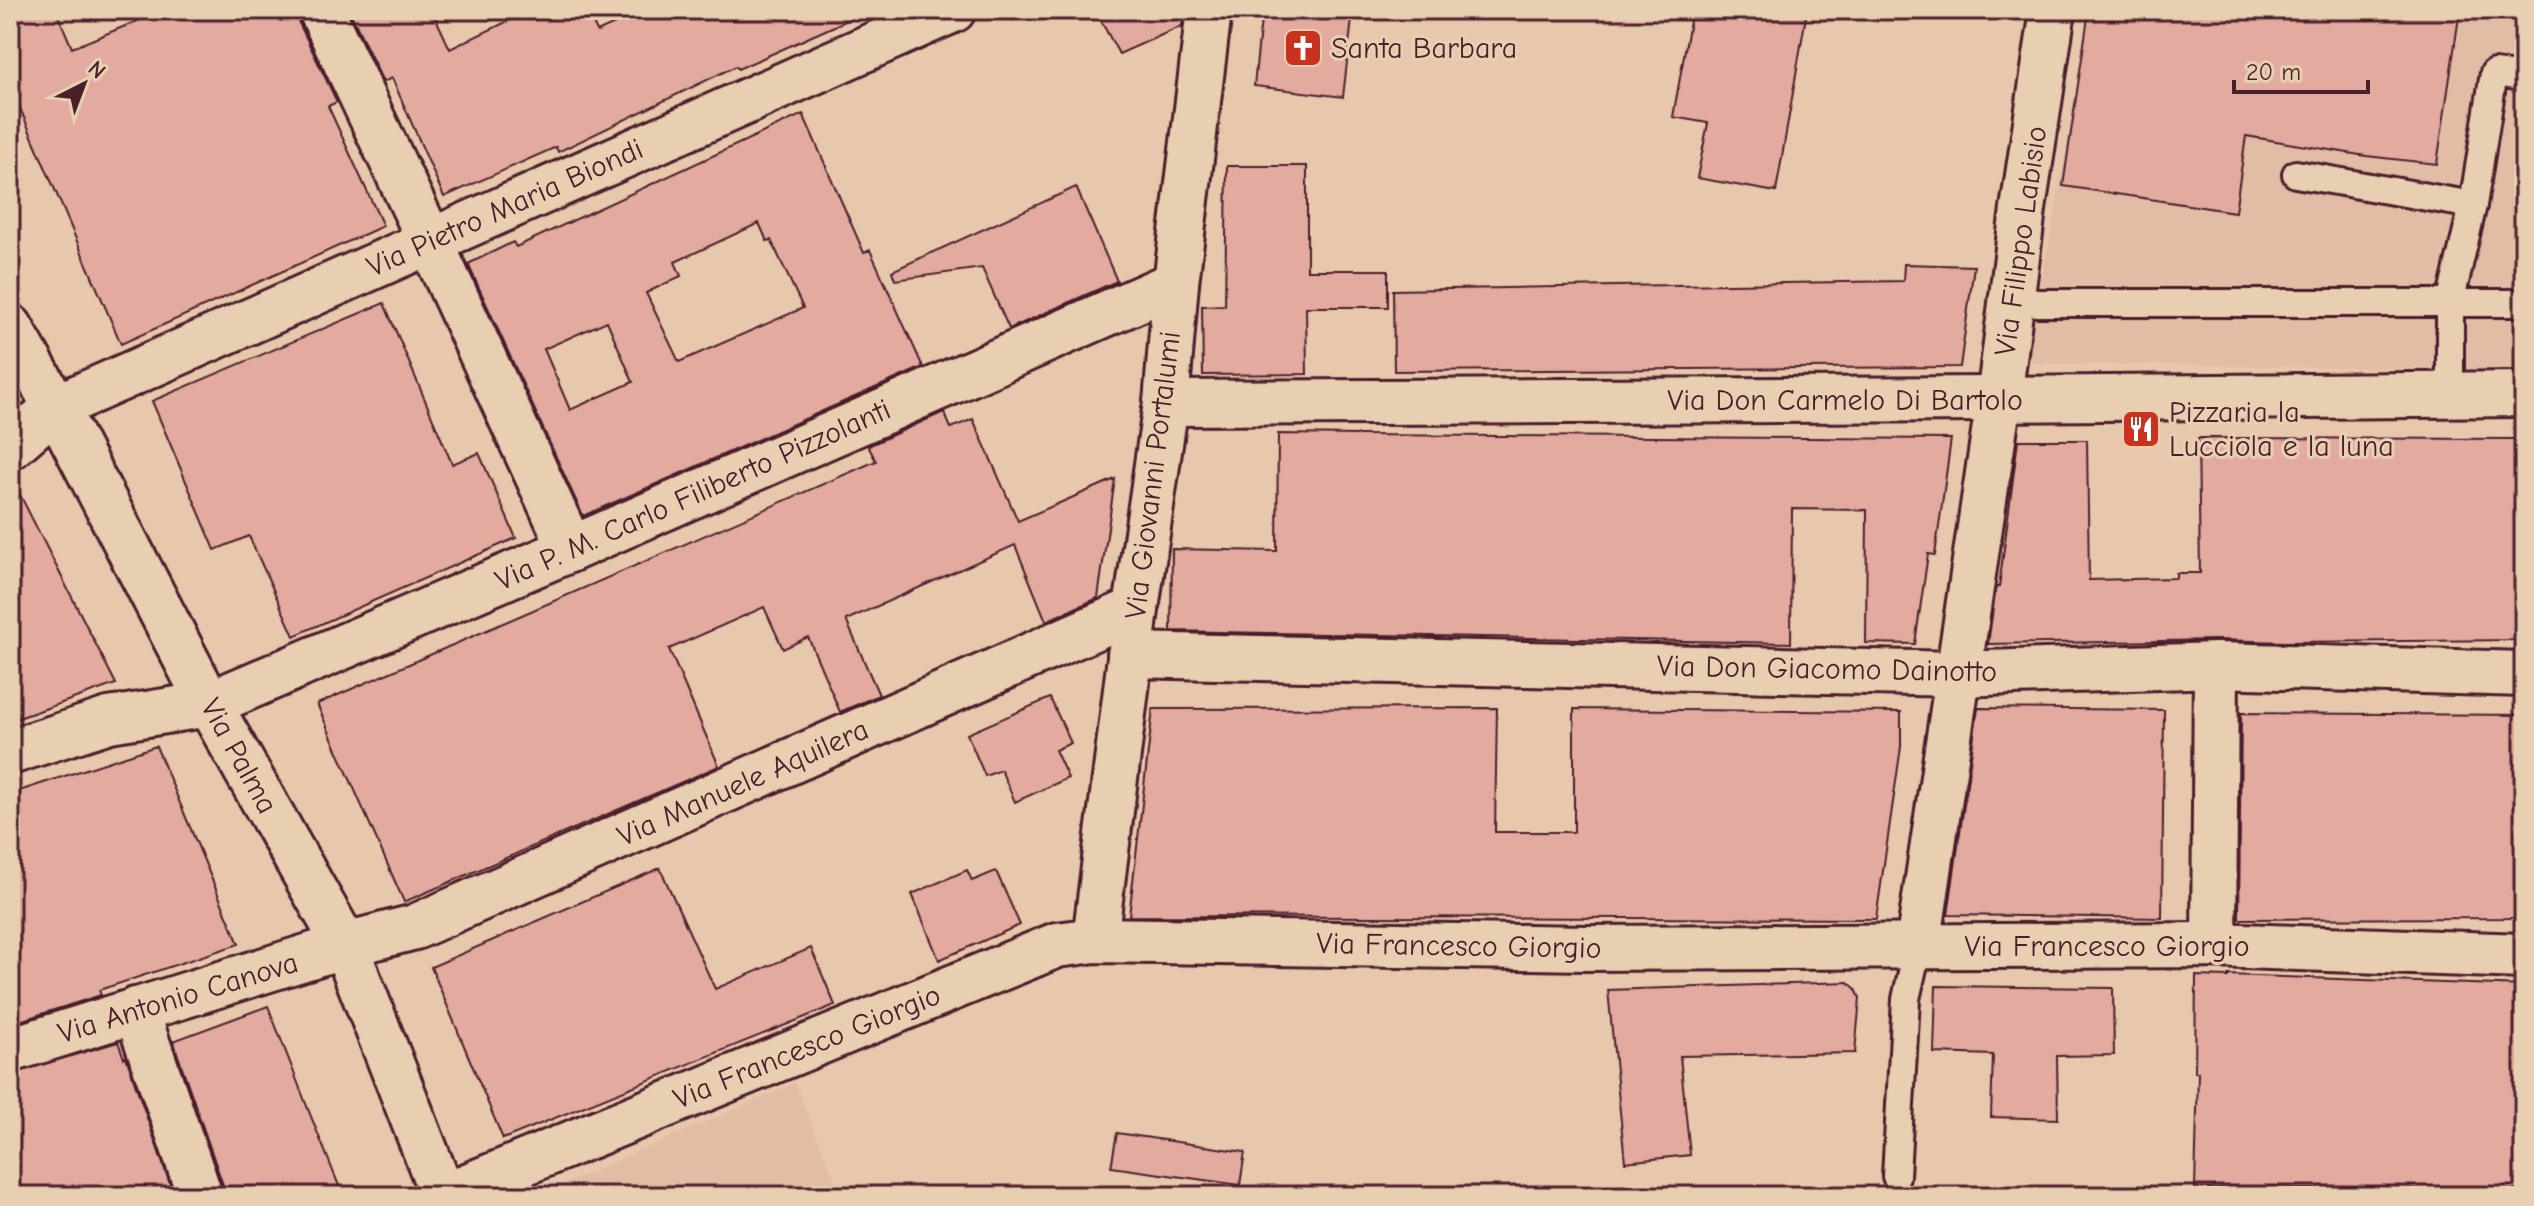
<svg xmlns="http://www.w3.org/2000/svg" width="2534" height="1206" viewBox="0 0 2534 1206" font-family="'Comic Neue',sans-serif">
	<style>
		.built { fill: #e3bca6 }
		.building { fill: #e3aa9f; stroke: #4a1f2b; stroke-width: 2; fill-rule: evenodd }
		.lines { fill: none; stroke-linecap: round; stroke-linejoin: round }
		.lane-casing { stroke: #4a1f2b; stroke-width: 32 }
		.street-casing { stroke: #4a1f2b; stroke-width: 50 }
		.secondary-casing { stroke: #4a1f2b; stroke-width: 50 }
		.lane { stroke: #e9cfb1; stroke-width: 26 }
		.street { stroke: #e9cfb1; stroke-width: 44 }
		.secondary { stroke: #e9cfb1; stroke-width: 44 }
		.labels { text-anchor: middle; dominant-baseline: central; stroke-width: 6; stroke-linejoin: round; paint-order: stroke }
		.poi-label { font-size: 30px; fill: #4a1f2b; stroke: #e9cfb1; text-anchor: start }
		.street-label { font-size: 30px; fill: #4a1f2b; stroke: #e9cfb1 }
	</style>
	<rect width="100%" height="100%" fill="#e8c8ad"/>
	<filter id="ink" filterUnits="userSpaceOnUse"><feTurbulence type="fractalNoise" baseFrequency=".0125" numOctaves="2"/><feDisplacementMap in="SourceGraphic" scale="16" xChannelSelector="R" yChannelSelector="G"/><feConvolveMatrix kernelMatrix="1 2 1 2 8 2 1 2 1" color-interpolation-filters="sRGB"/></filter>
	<g filter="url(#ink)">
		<g class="built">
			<path d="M2089,10H2524V370L2026,363L2074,110Z"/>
			<path d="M795,1083L842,1196H536Z"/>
		</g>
		<g class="building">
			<path d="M10,10H56L72,48L164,10H296L298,21L337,102L328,106L383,226L121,344L10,85Z"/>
			<path d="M349,10H432L450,49L531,10H587L597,32L646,10H870L738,69L736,66L558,152L556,147L444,197L392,78L383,82Z"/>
			<path d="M1095,10H1184L1182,26L1119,54Z"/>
			<path d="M1262,10H1353L1343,97L1254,86Z"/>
			<path d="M1692,10H1807L1776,192L1697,178L1708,123L1673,117Z"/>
			<path d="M2089,10H2460L2437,164L2366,156L2246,136L2235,212L2063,186Z"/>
			<path d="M803,114L864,253L870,250L923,367L583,516L468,264L513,242L516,247ZM759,223L767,241L771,240L803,308L679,362L646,293L681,276L675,262ZM607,321L633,382L570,410L544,349Z"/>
			<path d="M1227,166H1307V270H1388V307H1306L1307,374L1203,375L1202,306L1225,305Z"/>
			<path d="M1076,187L1117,281L1009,329L982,268L895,280L892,271Z"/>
			<path d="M1904,264L1974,266L1960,367L1394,371L1393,290L1903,281Z"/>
			<path d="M384,303L452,464L479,453L516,538L294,636L249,536L215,550L152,401Z"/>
			<path d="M944,412L951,428L973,419L1018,521L1115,479L1098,598L1046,621L1015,545L846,620L879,695L840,712L808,637L783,649L764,607L669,649L719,766L404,902L317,704L876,461L868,446Z"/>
			<path d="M1278,434L1360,435L1951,439L1935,555L1928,554L1915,644L1866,643L1867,510L1792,509L1791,643L1171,631L1172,549L1277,551Z"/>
			<path d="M2198,438L2524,439V640L2285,642L2217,640L1988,644L1996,587H1999L2018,440H2087L2089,580L2176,578V573H2200Z"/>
			<path d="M10,475L116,684L10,721Z"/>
			<path d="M1050,698L1071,743L1055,750L1068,778L1015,802L1001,770L985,776L967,734Z"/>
			<path d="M1497,708L1495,832H1574V709L1901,712V747L1876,919L1129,916L1153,709Z"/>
			<path d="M1978,708L2164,710L2162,918L1948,915Z"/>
			<path d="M2241,713L2524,715V918L2239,919Z"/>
			<path d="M156,746L239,944L99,990L101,995L10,1024V794Z"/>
			<path d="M660,868L715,989L811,948L835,1005L503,1139L431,967Z"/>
			<path d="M967,870L972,881L996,871L1020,925L939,960L912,894Z"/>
			<path d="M2228,975L2524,986V1190L2195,1188L2198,1072H2195L2196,976L2228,977Z"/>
			<path d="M1848,982L1856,989L1860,998L1855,1053L1680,1056L1690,1155L1625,1162L1608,990Z"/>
			<path d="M1936,986L2113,988L2114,1055L2057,1056L2058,1119L1991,1117L1993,1055L1934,1053Z"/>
			<path d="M268,1006L310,1114L343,1196H224V1188L173,1041Z"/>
			<path d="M118,1042L124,1058L126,1057L174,1196H10V1074Z"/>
			<path d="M1117,1133L1245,1152L1240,1185L1111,1167Z"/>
		</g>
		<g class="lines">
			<g class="lane-casing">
				<g id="lane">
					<path d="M2296,174L2473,205L2450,303V393"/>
					<path d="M2473,205L2494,73L2524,77"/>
					<path d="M2012,301L2039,303H2524"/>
					<path d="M1896,1176L1906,999L1918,946"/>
				</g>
			</g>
			<g class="street-casing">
				<g id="street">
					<path d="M321,10L430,241L571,549"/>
					<path d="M1166,403L1999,399L2524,394"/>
					<path d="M10,447L56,407L953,10"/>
					<path d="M1130,655L1958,674L2216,665L2524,674"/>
					<path d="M10,752L109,720L209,704L571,549L1176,283"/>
					<path d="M1095,940L1136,609L1166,403L1176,283L1209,10"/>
					<path d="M2214,945L2216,665"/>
					<path d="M1918,946L1999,399L2023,209L2053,10"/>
					<path d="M136,1010L200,1196"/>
					<path d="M10,1050L345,945L415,927L1136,609"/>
					<path d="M443,1196L1057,945L1095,940L1586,948L2214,945L2524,956"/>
				</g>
			</g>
			<g class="secondary-casing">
				<path id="secondary" d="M10,327L56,407L209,704L345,945L443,1196"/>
			</g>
			<use href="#lane" class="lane"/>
			<use href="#street" class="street"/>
			<use href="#secondary" class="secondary"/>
		</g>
	</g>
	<defs>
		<g id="church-square" transform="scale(2)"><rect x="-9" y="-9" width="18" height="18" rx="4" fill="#c8321e" stroke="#e9cfb1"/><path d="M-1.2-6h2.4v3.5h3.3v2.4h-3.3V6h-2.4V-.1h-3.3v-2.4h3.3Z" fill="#fff"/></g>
		<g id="restaurant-square" transform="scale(2)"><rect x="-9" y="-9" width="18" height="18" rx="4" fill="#c8321e" stroke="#e9cfb1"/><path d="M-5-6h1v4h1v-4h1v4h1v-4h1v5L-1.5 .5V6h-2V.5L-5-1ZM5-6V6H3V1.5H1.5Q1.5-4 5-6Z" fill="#fff"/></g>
	</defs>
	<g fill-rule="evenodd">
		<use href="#church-square" x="1303" y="48"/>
		<use href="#restaurant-square" x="2141" y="429"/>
	</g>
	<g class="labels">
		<g class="poi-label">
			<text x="1331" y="48">Santa Barbara</text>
			<text x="2169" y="412">Pizzaria la<tspan x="2169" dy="34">Lucciola e la luna</tspan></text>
		</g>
		<g class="street-label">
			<text transform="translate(505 208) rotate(-24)">Via Pietro Maria Biondi</text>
			<text transform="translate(2021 241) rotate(-82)">Via Filippo Labisio</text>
			<text x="1845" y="400">Via Don Carmelo Di Bartolo</text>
			<text transform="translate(1153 475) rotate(-83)">Via Giovanni Portalumi</text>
			<text transform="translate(693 495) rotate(-24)">Via P. M. Carlo Filiberto Pizzolanti</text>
			<text transform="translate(1827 669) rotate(1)">Via Don Giacomo Dainotto</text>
			<text transform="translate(239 756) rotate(61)">Via Palma</text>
			<text transform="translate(743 783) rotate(-24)">Via Manuele Aquilera</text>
			<text transform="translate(1459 946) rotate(1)">Via Francesco Giorgio</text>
			<text x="2107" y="946">Via Francesco Giorgio</text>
			<text transform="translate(178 998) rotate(-17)">Via Antonio Canova</text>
			<text transform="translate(807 1047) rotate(-22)">Via Francesco Giorgio</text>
		</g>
	</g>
	<rect width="2534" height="1206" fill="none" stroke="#e9cfb1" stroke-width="40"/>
	<rect x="20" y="20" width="2494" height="1166" fill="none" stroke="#4a1f2b" stroke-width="3" filter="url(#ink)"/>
	<g transform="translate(84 84) rotate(42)" stroke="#e9cfb1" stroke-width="6" paint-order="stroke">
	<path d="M0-6L14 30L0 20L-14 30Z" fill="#4a1f2b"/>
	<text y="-12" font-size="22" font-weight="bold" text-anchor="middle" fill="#4a1f2b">N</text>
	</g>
	<path d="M2234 80v12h134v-12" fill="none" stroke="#4a1f2b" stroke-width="4"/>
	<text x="2246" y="80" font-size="24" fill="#4a1f2b" stroke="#e9cfb1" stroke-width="6" paint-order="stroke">20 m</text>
</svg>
